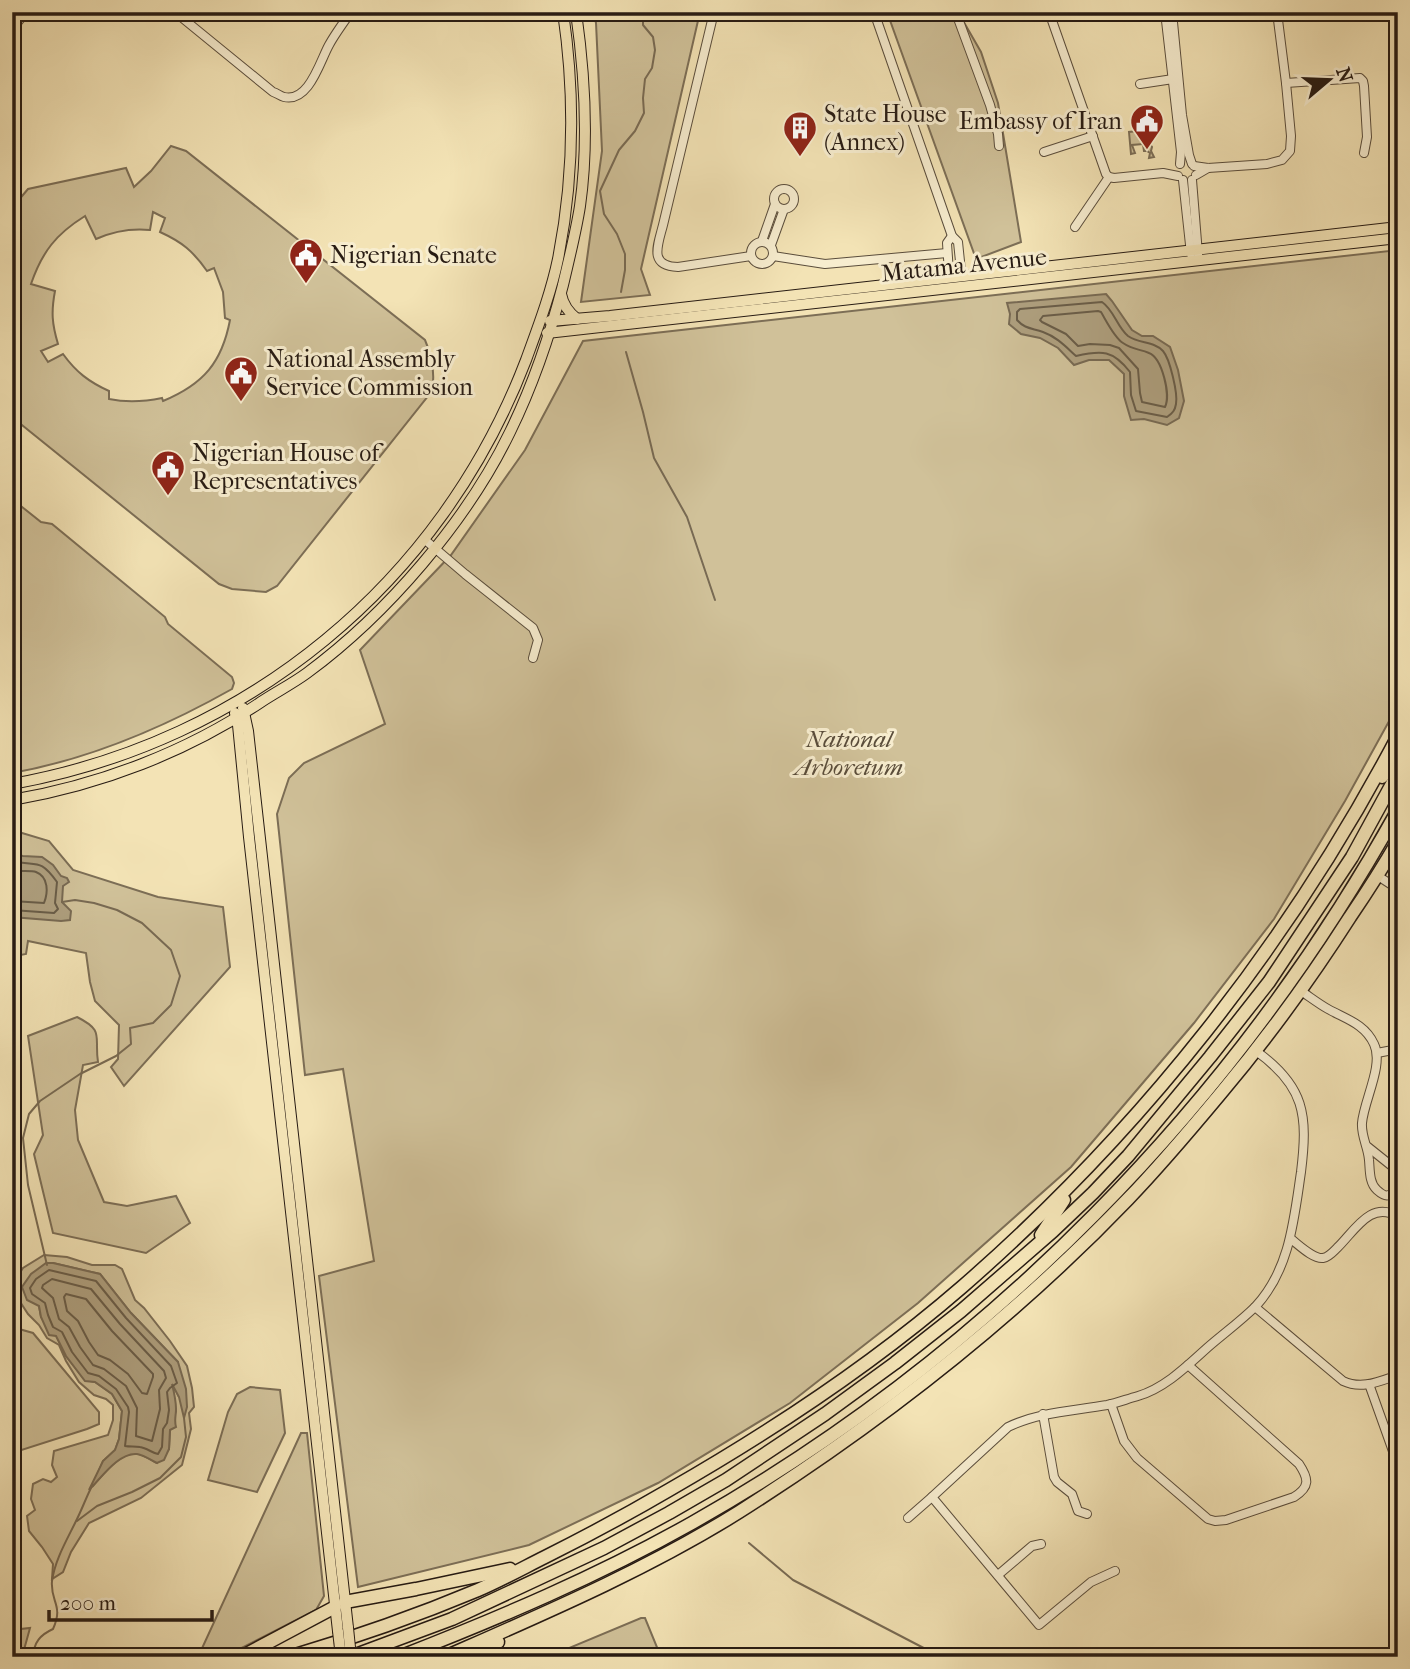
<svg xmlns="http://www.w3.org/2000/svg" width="1410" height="1669" viewBox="0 0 1410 1669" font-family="'IM FELL French Canon',serif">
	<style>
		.green { fill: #d0c199; stroke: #7c6e56; stroke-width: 2; fill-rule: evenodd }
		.water { fill: #ae9f7e; stroke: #786a53; stroke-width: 2 }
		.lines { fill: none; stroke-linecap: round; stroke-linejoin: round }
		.shore { stroke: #6a5d48; stroke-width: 2 }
		.stream { stroke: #786a53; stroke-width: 2 }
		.minor-casing { stroke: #5a4d3c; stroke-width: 10 }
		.major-casing { stroke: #271b13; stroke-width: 12 }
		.highway-casing { stroke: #271b13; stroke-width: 15 }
		.minor { stroke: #f7edcf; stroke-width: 8 }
		.major { stroke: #f3e3b5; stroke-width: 10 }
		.highway { stroke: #f3e3b5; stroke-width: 12 }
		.major-bridge-casing { stroke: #271b13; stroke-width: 12; stroke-linecap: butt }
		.major-bridge { stroke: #f3e3b5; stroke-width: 10 }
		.labels { text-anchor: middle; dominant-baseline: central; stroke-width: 6; stroke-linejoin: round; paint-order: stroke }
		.poi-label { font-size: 24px; fill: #271b13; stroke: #f7edcf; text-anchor: start }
		.street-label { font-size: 24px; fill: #271b13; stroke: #f7edcf }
		.park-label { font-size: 24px; font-style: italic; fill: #5a4d3b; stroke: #f7edcf }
	</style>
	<rect width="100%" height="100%" fill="#f3e3b5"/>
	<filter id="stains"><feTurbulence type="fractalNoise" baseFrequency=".00286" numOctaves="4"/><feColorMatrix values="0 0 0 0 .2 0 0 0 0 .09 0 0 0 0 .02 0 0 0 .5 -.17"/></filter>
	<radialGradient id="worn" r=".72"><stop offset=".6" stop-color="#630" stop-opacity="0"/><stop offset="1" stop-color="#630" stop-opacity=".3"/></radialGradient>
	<g class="green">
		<path d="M593,12H700L641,269L650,295L581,302L602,151L596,23Z"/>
		<path d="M887,12H958L981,52L998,103L1021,242L976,259Z"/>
		<path d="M1158,129V131L1146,133L1149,141L1146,143H1149L1152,147L1151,151L1154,157L1149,158L1150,153L1147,151H1144L1143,144L1132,145L1135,153L1131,154L1129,132Z"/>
		<path d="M171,146L186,151L425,340C432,356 435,374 432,391L277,586L266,592L232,589L219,584L12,417V198L17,202L28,189L126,168L134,187L151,171ZM153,212L165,218L160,232C182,242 193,251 207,271L214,268L223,292L225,318L230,320C222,362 204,384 163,401L162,398C143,402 128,403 109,399V391C89,382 76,372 63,354L48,362L41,351L58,344C52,324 51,312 55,291L31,284C42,252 56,234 85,216L96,239C114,231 130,228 150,230Z"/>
		<path d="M1398,250V705L1345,801L1274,919L1194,1023L1071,1167L918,1303L790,1403L658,1483L529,1545L358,1587L319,1276L374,1261L343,1069L305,1075L277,814L289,778L304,763L385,724L360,650L451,555L525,450L583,341Z"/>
		<path d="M12,499L41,522L52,524L165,617L168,624L232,677L234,683L232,689C163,728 91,759 12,773Z"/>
		<path d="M22,833L49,841L73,870L158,897L223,907L230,967L124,1086L111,1067L118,1059L119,1025L95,1001L90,982L86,953L28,941L26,954L15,956L16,979H12V839Z"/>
		<path d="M77,1017C105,1031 94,1036 98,1062L83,1065L75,1110L78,1140L104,1202L127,1206L176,1196L190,1223L146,1253L53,1233L34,1154L43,1135L28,1036Z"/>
		<path d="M44,1255L67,1257L92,1265H115L122,1269L135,1300L144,1308L170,1341L187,1366L192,1388L194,1407L189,1413L191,1429L182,1465L141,1498L89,1523L71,1552L63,1572L52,1579L53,1564L42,1547L29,1531L27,1516L35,1510L31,1499L33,1484L43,1479L51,1482L57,1477L52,1465L54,1451L108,1435L113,1420V1405L106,1399L94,1395L79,1382L66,1361L59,1345L47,1338L39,1325L28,1314L17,1297V1277L23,1268ZM53,1263L100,1274L131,1313L178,1362L179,1397L171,1380L176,1411L170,1429L169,1449L157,1463C152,1461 147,1457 142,1455C122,1448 104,1474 92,1487L103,1461L115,1450L119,1439L122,1411L112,1394L95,1382L85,1380L66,1356L56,1335L41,1317L39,1306L46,1264Z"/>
		<path d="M12,1327L33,1333L99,1412V1424L87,1429L15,1452L12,1457Z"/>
		<path d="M250,1387L280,1390L285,1433L257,1492L208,1480L228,1412L237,1394Z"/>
		<path d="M301,1433H307L324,1596L316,1610L224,1657H198Z"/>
		<path d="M641,1618H645L661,1657H560L569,1648Z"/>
		<path d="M30,1628L22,1657H12V1630Z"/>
	</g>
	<g class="water">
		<path d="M1106,294L1112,301L1132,330L1142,336H1153L1170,347L1178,370L1184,401L1179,418L1167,425L1144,419L1131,420L1124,396V374L1109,360H1089L1074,365L1058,348L1040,338L1021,334L1009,324L1010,314L1007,303Z"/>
		<path d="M12,854L23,856L42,857L53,865L61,876L67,878L69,882L63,886L62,902L71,911L70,920L61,921L12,917Z"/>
		<path d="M46,1263H53L100,1274L131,1313L178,1362L186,1389L187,1407L184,1418L179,1397L172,1384C174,1392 176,1401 176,1409C176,1416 174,1420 176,1427L170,1430L169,1449L164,1460L157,1463C151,1460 144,1455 137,1454C119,1452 101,1478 89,1490L103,1461L115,1450L119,1439L122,1411L112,1394L95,1382L85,1381L66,1356L56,1336L49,1335L41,1317L39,1306L27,1300L22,1287L31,1274Z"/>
	</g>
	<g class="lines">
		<g class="shore">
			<path d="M1102,302C1114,310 1117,327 1128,336C1139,344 1154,341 1163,351C1170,359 1178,394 1176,404C1175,410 1173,413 1167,417L1136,411L1131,395L1130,372C1113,350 1102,350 1076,356C1066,347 1057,337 1043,332C1032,328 1025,329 1017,320V312L1020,309Z"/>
			<path d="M1098,311L1101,312C1107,322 1114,337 1123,343C1133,350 1140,349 1149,353C1162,358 1171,395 1165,407L1142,402L1140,393L1138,369L1119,348L1110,345L1090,344L1078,346L1066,334L1042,322L1040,320L1043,316Z"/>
			<path d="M12,861C37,867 39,857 57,882L55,903L58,909L54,913L12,910"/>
			<path d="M12,870C20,872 31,870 36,872C49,877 48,893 44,903L12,901"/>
			<path d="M49,1270L96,1281L126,1318L171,1366L177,1383L170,1388L167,1392L169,1410L167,1423L163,1429L162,1447L158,1454C152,1453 147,1448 140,1447C135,1446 130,1447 125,1446L129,1412L128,1407L116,1389L99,1376L88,1373L72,1352L62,1332L53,1327L48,1315L45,1303L32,1294L30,1288L36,1279Z"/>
			<path d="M52,1279L91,1289L120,1324L164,1371L166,1378L159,1390L160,1409L152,1441L136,1436L137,1408L126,1386L104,1369L93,1365L80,1347L69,1327L59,1319L53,1298L42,1288L43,1285Z"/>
			<path d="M66,1294L86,1299L112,1331L153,1374V1377L147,1394L142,1393L128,1374L110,1360L98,1355L89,1342L78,1321L67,1311L64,1297Z"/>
		</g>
		<g class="stream">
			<path d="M621,292L625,270V254L617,234L604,214L600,191L619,150L635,131L644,113L643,98L645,79L652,68L655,50L653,37L643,25V12"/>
			<path d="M626,352L643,412L654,458L687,517L715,600"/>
			<path d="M47,1265L28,1185L23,1138L29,1114L40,1101L80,1074L116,1056L131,1044L130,1028L153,1023L171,1005L180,976L171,950L142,923L117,910L94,903L75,900L62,902"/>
			<path d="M77,1521L97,1506L132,1492L160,1478L181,1457L186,1437L184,1418"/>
			<path d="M749,1543L793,1580L941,1657"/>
			<path d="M33,1657C34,1642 40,1635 53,1629C64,1605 50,1602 52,1581C55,1559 68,1538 77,1519C82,1509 86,1498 91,1488"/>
		</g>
		<g class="minor-casing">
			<g id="minor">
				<path d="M175,12L273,92C277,93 280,96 284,97C309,103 320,61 329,45C335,34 343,23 351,12"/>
				<path d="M714,12L663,225C658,245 648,266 678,267L751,256"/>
				<path d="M874,12L952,236L958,242L961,271"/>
				<path d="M959,12L956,13L990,105L998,134L999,146"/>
				<path d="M1049,12L1106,174L1109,177L1114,178L1163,173L1178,176"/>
				<path d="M1165,12L1181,152L1180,164"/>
				<path d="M1172,12L1182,115L1189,155L1192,164"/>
				<path d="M12,29L26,12"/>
				<path d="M1286,83L1360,78L1363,81L1364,86L1367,137L1364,153"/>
				<path d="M1140,84L1173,79"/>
				<path d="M1044,152L1093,136"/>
				<path d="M1194,166L1208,168L1267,164L1282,160L1290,151L1291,136L1286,83L1277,12"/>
				<path d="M1196,175L1208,168"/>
				<path d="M1183,180L1191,254"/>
				<path d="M1192,180L1198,254"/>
				<circle cx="784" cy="199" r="10"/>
				<path d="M1075,227L1109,177"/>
				<path d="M762,241L775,204"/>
				<circle cx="762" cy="253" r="11"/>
				<path d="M771,245L784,209"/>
				<path d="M773,256L825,264L947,253"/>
				<path d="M949,273L947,243L952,236"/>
				<path d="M424,539L465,574L533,628L538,640L533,658"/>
				<path d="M1378,876L1398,889"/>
				<path d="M1301,991C1310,997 1319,1004 1328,1009C1346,1019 1365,1024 1374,1044C1384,1065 1364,1100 1362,1123C1361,1136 1368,1147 1369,1160C1370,1170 1369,1183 1377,1190C1387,1199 1390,1196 1398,1187"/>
				<path d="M1377,1053L1398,1049"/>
				<path d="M1368,1147L1398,1171"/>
				<path d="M1291,1239C1299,1245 1313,1259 1323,1258C1329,1257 1333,1252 1337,1248C1354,1232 1371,1199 1398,1217"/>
				<path d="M1255,1307L1343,1381C1362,1390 1380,1381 1398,1375"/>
				<path d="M1369,1384L1394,1454"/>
				<path d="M1111,1404L1124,1441L1137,1458L1208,1519L1215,1521L1226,1520L1294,1497C1310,1487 1309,1479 1299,1464L1188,1365"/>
				<path d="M1043,1414L1054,1477L1057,1482L1072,1494L1078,1511L1087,1514"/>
				<path d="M908,1518L932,1497"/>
				<path d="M1115,1571L1091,1582L1039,1625L932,1497L1008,1427C1039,1412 1073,1411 1107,1405C1117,1403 1127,1399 1138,1396C1165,1388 1187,1366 1207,1348C1223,1334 1241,1321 1256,1306C1290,1269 1294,1219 1301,1172C1308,1115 1305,1086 1256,1051"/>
				<path d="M998,1575L1032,1546L1041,1544"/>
			</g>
		</g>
		<g class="major-casing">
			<g id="major">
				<path d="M561,294C563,305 568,312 577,319"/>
				<path d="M550,321L610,316L1398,227"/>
				<path d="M547,333L1398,238"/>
				<path d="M243,708L248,731L348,1628"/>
				<path d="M235,713L238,725L249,837L338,1631"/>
				<path d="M12,784C247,742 441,583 526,360C538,327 551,293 558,259C574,178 575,94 563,12"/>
				<path d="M12,800C100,785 187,752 261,702C276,692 292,684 307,673C387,614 467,521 510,432C533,385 550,335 563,285C569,259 576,232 580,206C589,142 585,76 576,12"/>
			</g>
		</g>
		<g class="highway-casing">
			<g id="highway">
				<path d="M1382,777L1398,758"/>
				<path d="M1041,1235L1064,1200"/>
				<path d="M345,1602L416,1589L510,1569"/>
				<path d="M241,1657L335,1607"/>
				<path d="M289,1657C353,1638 416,1616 478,1590C501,1580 523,1568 545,1557C587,1536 628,1514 669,1490C772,1431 872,1365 962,1287C1140,1132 1288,945 1398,736"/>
				<path d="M350,1657L452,1619L604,1548L669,1513L726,1480L825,1414L895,1363L961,1311L1053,1231L1093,1193L1128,1156L1210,1057L1269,982L1352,857L1398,773"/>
				<path d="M399,1657C499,1618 598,1576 692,1523C986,1357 1234,1106 1398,810"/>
				<path d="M445,1657C545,1613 646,1570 739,1512C879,1423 1013,1319 1128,1199C1161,1165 1191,1129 1221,1093C1268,1037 1311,978 1350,917C1367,892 1383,867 1398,841"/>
				<path d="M471,1657L498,1642"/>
			</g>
		</g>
		<use href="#minor" class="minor"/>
		<use href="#major" class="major"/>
		<use href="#highway" class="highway"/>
		<g class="major-bridge-casing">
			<g id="major-bridge">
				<path d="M348,1628L351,1657"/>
				<path d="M338,1631L341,1657"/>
			</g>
		</g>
		<use href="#major-bridge" class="major-bridge"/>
	</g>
	<defs>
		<g id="civic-pin" transform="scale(1.75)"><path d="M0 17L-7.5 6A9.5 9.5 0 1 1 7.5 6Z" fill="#8f2418" stroke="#f7edcf"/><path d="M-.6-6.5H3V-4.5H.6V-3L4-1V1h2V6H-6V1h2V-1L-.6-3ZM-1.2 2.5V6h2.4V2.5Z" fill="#fff"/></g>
		<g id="building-pin" transform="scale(1.75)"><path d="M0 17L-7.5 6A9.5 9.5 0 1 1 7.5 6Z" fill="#8f2418" stroke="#f7edcf"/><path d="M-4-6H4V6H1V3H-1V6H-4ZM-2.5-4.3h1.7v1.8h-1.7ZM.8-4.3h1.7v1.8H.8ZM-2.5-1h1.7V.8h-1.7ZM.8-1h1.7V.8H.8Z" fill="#fff"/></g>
	</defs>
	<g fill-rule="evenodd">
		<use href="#civic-pin" x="1147" y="121"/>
		<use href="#building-pin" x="800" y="128"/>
		<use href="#civic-pin" x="306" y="255"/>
		<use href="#civic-pin" x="241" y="373"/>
		<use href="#civic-pin" x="168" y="467"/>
	</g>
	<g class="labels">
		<g class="poi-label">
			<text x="824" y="114">State House<tspan x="824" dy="28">(Annex)</tspan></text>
			<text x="1122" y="121" text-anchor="end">Embassy of Iran</text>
			<text x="330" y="255">Nigerian Senate</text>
			<text x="266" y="359">National Assembly<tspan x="266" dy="28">Service Commission</tspan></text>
			<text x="192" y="453">Nigerian House of<tspan x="192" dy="28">Representatives</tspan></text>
		</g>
		<g class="street-label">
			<text transform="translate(964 265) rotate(-6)">Matama Avenue</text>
		</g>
		<g class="park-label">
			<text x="849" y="739">National<tspan x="849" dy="28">Arboretum</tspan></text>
		</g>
	</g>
	<rect width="1410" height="1669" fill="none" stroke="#f3e3b5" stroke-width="42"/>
	<rect x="14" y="14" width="1382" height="1641" fill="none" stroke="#271b13" stroke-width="3.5"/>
	<rect x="21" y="21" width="1368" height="1627" fill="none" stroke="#271b13" stroke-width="2"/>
	<g transform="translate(1329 80) rotate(71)" stroke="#f7edcf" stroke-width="5" paint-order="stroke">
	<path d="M0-5L12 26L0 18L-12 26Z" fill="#271b13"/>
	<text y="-10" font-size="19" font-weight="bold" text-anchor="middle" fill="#271b13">N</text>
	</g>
	<path d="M49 1610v10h163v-10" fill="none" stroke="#271b13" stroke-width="3.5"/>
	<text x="60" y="1610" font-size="21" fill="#271b13" stroke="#f7edcf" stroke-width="5" paint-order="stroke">200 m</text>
	<rect width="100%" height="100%" filter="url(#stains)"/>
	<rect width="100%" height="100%" fill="url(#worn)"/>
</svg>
